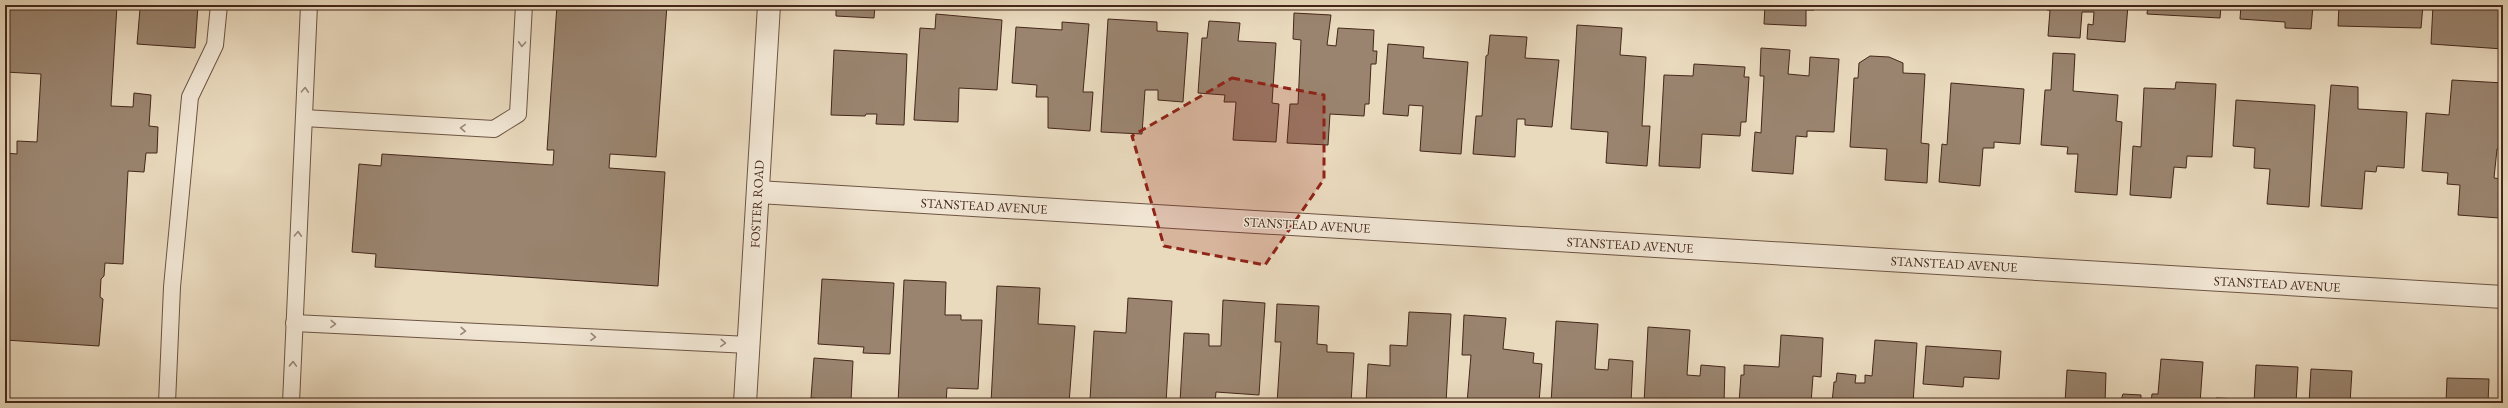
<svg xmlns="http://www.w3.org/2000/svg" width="2508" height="408" viewBox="0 0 2508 408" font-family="'EB Garamond',serif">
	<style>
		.building { fill: #9a846f; stroke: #44271a }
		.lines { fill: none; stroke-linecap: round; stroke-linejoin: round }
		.lane-casing { stroke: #6d5443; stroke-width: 18 }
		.street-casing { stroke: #6d5443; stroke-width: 24 }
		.lane { stroke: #f1e6d4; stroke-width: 16 }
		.street { stroke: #f1e6d4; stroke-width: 22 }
		.oneway { stroke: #9a8677 }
		.marked { fill: #8f2418; fill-opacity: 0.2; stroke: #8f2418; stroke-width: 3; stroke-dasharray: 8 5; stroke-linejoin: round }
		.labels { text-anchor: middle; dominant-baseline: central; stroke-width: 3; stroke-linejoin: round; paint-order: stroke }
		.street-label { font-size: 13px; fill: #44271a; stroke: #f1e6d4 }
	</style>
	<rect width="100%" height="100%" fill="#e9d9bd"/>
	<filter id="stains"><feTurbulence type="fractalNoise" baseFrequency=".005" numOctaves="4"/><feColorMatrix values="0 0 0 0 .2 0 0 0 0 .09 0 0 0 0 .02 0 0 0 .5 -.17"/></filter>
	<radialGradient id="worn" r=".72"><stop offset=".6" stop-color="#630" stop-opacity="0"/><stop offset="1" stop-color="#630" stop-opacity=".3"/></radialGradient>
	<g class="building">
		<path d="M5,5H117L111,106L133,107L134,93L151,95L149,126L158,127L157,153H146L144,172L128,171L123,264L105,263L104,276L101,279L100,297L103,299L99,346L5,340V153L17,154V141L37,142L41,74L5,72Z"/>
		<path d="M132,5H198L195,48L137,44L140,9H132Z"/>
		<path d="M557,5H667L656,157L610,154L609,168L665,172L658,286L375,267L376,254L352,252L359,164L381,166L382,154L553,165L554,150H547Z"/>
		<path d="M836,5H875L874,18L836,16Z"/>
		<path d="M1765,5H1814V10H1806V26L1764,24Z"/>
		<path d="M2047,5H2128L2125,42L2087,39L2088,24L2093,25L2094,12H2082L2080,38L2048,36L2050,10H2047Z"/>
		<path d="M2148,5H2221L2220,18L2147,14Z"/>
		<path d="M2241,5H2313L2311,29L2285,28V22L2240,19Z"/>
		<path d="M2339,5H2423L2421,28L2338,26Z"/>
		<path d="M2433,5H2503V49L2431,44Z"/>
		<path d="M1294,13L1331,15L1327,45L1336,46L1338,28L1374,30L1373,51H1377L1376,64H1371L1369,104H1365L1364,116L1330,114L1328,145L1287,143L1290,104H1298L1301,40L1293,39Z"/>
		<path d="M936,14L1002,20L997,90L959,88L958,122L914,120L920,28L935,29Z"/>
		<path d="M1108,19L1157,22V31L1188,33L1183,102L1158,100V90H1145L1142,134L1101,132Z"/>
		<path d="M1209,21L1240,23L1238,41L1276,43L1272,103L1279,104L1276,142L1233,140L1236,102H1224L1225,95L1198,93L1202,38H1207Z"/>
		<path d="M1062,22L1089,24L1083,92H1093L1090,131L1048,128V97H1036L1037,85L1012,83L1016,27L1062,30Z"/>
		<path d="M1577,25L1622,28L1620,55L1646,57L1642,126H1650L1647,166L1606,163L1608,132L1571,129Z"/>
		<path d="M1490,35L1527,37L1525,58L1559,60L1552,127L1525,125V119H1517L1515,157L1473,154L1476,116H1482L1486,56L1488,55Z"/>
		<path d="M1388,44L1424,47L1423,58L1468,62L1461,154L1420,151L1423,106L1409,105L1408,116L1383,114Z"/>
		<path d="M1761,48L1790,50L1788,74L1809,76L1810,57L1839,59L1834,132L1807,131V137L1796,136L1793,174L1752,171L1755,132L1761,133L1764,76H1760Z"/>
		<path d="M834,50L907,54L904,125L876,124L877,114H866L865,116L831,115Z"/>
		<path d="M2053,53L2075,54L2073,91L2118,95L2116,121L2122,122L2117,195L2075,192L2078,154H2067L2068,147L2041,145L2045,90H2051Z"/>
		<path d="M1870,56L1889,57L1903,63V73L1925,74L1921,143L1929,144L1927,183L1885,180L1887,149L1850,147L1854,78H1858L1859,63Z"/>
		<path d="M1694,64L1745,67L1744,77H1749L1746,122H1741L1740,136L1702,134L1700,168L1659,166L1664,75L1693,76Z"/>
		<path d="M2452,80L2503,83V149H2497L2494,178L2502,179L2499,218L2458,215L2460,185L2447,184L2448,173L2422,171L2426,113L2449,115Z"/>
		<path d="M2176,82L2216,84L2212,157L2187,156L2186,168L2174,167L2171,198L2130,195L2133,146L2141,147L2144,88L2175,89Z"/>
		<path d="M1951,83L2024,89L2020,144L1994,142V148H1983L1980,186L1939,182L1942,144L1947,145Z"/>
		<path d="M2331,85L2358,87V109L2407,112L2404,168L2377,166L2376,172L2365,171L2362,209L2321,206Z"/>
		<path d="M2236,100L2315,105L2309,207L2267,204L2270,169L2254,168L2255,148L2233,146Z"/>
		<path d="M822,279L894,283L890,354L863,353L864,347L818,344Z"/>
		<path d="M904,280L946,282L945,315H961V320H982L978,389L947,388L946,403H898Z"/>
		<path d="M997,286L1040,288L1038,324L1075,326L1069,403H991Z"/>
		<path d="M1128,298L1172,301L1166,403L1090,400L1094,331L1126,333Z"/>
		<path d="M1223,300L1265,303L1259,395L1216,392L1215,403L1180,402L1184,333L1209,334V346H1221Z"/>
		<path d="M1277,304L1319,306L1317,344L1327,345V352L1354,353L1351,403H1277L1281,342H1275Z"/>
		<path d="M1409,312L1451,314L1446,403H1366L1368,364L1390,366V345L1407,346Z"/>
		<path d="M1464,315L1506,318L1503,349L1534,353L1533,363L1542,364L1539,403H1467L1471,355H1462Z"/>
		<path d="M1556,321L1598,324L1595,369L1608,370L1609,359L1633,361L1631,403H1551Z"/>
		<path d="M1648,327L1690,330L1687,375L1700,376L1701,365L1725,367L1724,403H1644Z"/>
		<path d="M1781,335L1823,338L1821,377L1813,376L1811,403H1739L1741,375H1744V365L1779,367Z"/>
		<path d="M1875,340L1917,343L1913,403H1832L1834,382H1836L1837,373L1856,375L1855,383H1865V375L1872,376Z"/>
		<path d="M1926,346L2001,351L1999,379L1964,377L1963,387L1923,384Z"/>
		<path d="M814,358L853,361L851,401H847V403H824V399L811,398Z"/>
		<path d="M2161,359L2203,362L2200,403H2151L2152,394H2158Z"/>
		<path d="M2256,365L2298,367L2296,403H2216V398L2242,399L2241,402L2254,403Z"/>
		<path d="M2311,369L2352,371L2350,403H2309Z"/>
		<path d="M2067,370L2106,373L2105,403H2065Z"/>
		<path d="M2447,378L2489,379L2488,403H2446Z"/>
		<path d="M2123,394L2141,395V403H2146H2120Z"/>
		<path d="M1968,400L2020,403H1967Z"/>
	</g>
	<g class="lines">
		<g class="lane-casing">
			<g id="lane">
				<path d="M304,118L494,129L518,114L524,5"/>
				<path d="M294,323L749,345"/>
				<path d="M167,403L172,287L190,97L215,45L219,5"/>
				<path d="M291,403L309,5"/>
			</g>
		</g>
		<g class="street-casing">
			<g id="street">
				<path d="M758,192L2503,297"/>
				<path d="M745,403L769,5"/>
			</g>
		</g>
		<use href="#lane" class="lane"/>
		<use href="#street" class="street"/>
	</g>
	<defs><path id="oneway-chevron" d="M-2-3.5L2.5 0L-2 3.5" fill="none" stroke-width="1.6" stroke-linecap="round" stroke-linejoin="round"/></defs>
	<g class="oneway">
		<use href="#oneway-chevron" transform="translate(522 44) rotate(93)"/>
		<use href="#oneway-chevron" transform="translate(305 90) rotate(-87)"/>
		<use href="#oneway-chevron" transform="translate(463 128) rotate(-177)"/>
		<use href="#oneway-chevron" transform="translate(298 234) rotate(-87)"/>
		<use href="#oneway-chevron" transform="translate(333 324) rotate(3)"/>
		<use href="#oneway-chevron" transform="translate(463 331) rotate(3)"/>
		<use href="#oneway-chevron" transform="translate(593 337) rotate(3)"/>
		<use href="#oneway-chevron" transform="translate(723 343) rotate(3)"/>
		<use href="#oneway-chevron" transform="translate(293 364) rotate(-88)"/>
	</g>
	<path class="marked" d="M1232,78L1324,95V179L1265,265L1164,246L1132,136Z"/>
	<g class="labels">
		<g class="street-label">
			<text transform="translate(757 204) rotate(-87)">FOSTER ROAD</text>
			<text transform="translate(984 206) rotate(3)">STANSTEAD AVENUE</text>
			<text transform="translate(1307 225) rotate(3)">STANSTEAD AVENUE</text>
			<text transform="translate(1630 245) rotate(3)">STANSTEAD AVENUE</text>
			<text transform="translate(1954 264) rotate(3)">STANSTEAD AVENUE</text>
			<text transform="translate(2277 284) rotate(3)">STANSTEAD AVENUE</text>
		</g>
	</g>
	<rect width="2508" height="408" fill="none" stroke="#e9d9bd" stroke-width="20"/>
	<rect x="6" y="6" width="2496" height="396" fill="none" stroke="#44271a" stroke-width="2"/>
	<rect x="10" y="10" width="2488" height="388" fill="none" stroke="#44271a"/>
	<rect width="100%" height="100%" filter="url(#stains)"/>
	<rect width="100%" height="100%" fill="url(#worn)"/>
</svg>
